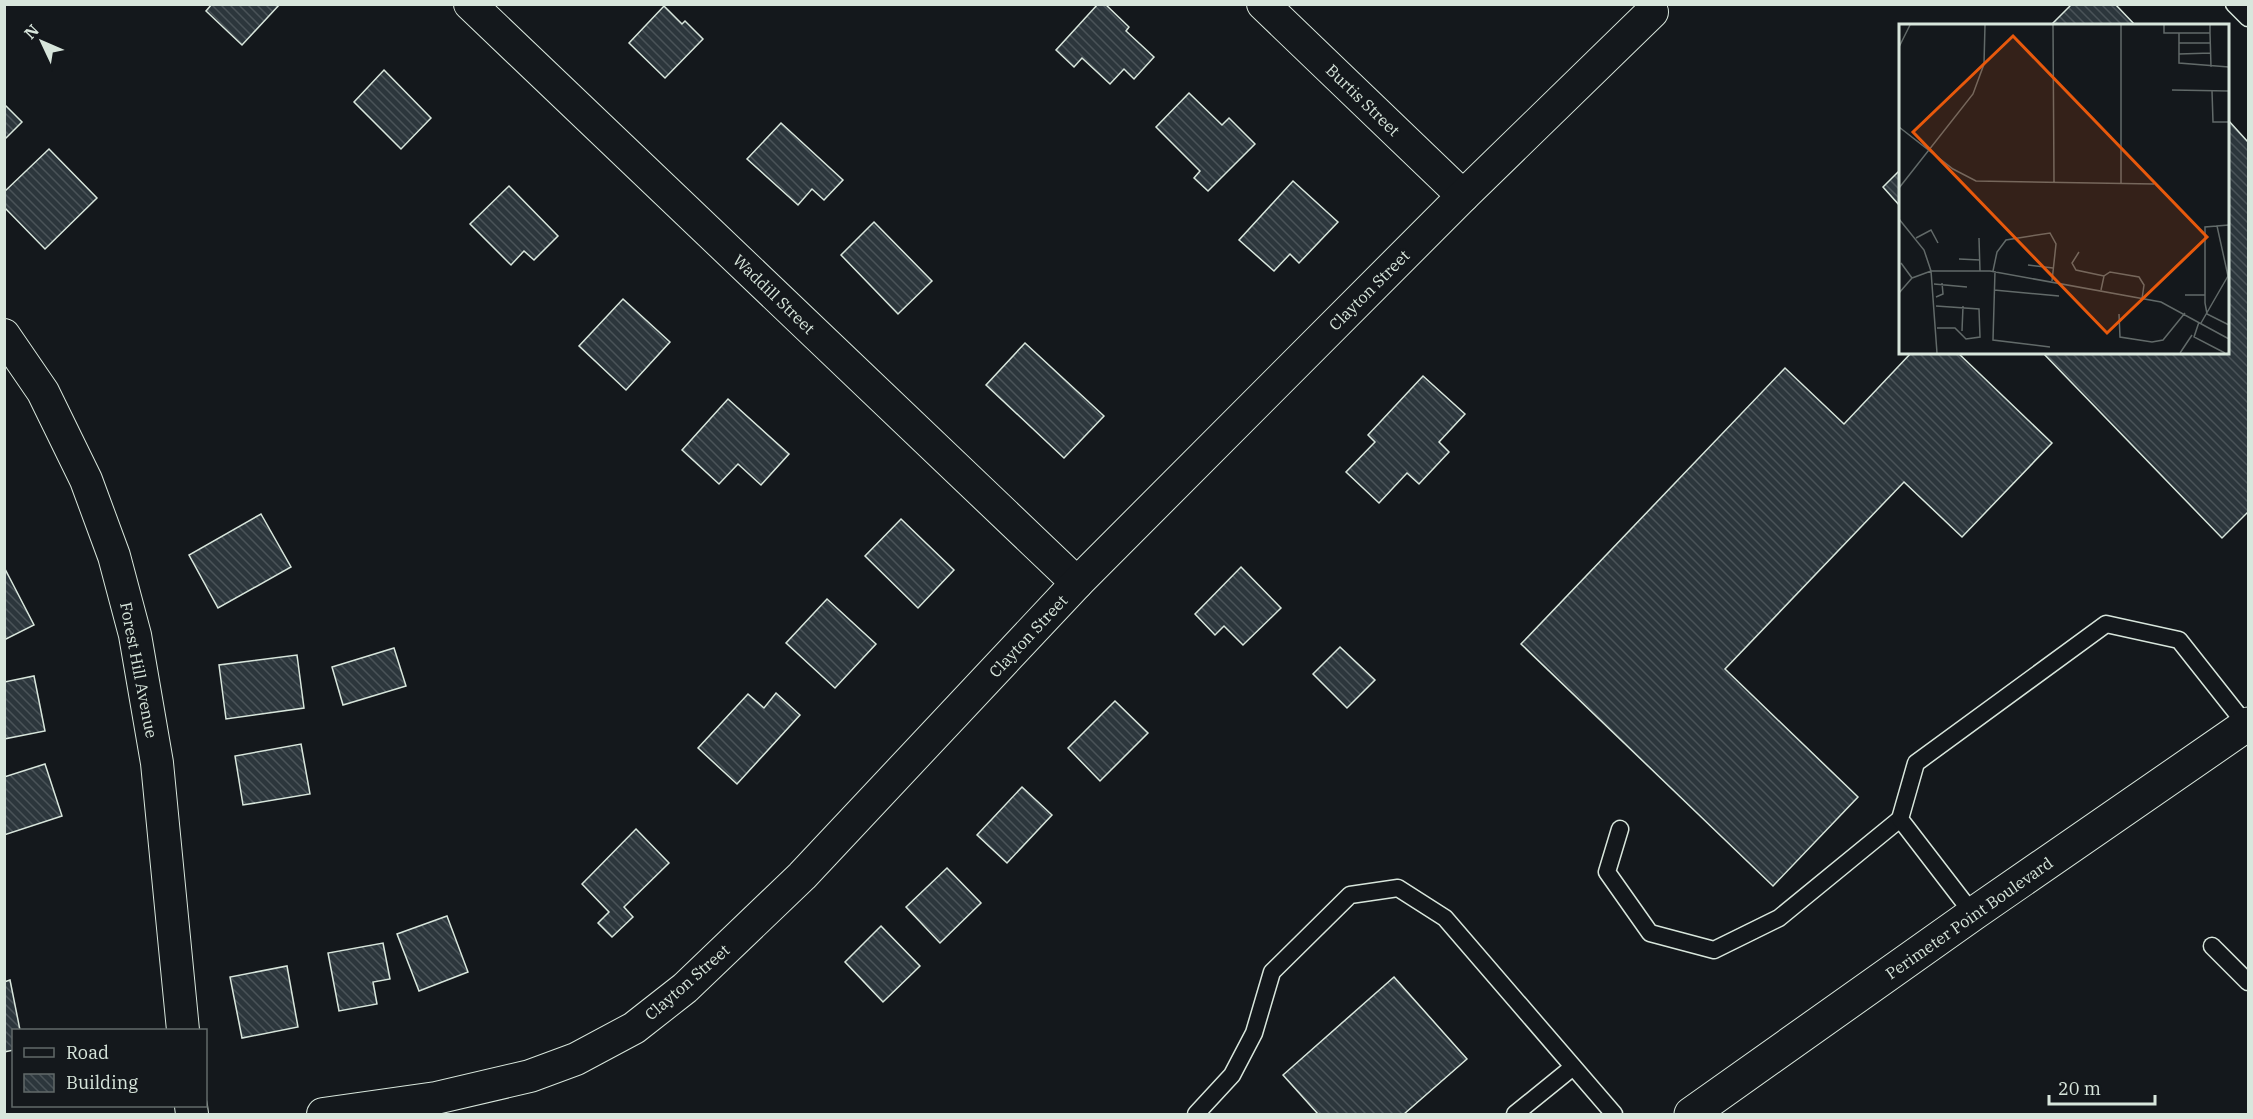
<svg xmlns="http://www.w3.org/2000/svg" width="2253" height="1119" viewBox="0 0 2253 1119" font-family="'IBM Plex Serif',serif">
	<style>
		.building { fill: url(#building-back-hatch); stroke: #d8e6dc; stroke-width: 1.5 }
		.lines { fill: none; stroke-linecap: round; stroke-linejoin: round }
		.lane-casing { stroke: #d8e6dc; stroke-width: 19 }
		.street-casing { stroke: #d8e6dc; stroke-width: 34 }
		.secondary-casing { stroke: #d8e6dc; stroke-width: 35 }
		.lane { stroke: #14181c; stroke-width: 16 }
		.street { stroke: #14181c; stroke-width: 32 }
		.secondary { stroke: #14181c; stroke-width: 33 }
		.labels { text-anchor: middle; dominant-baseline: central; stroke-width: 4.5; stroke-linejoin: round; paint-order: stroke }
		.street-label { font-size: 16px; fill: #d8e6dc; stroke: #14181c }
		.inset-road { fill: none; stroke: #626a69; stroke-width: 1.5 }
		.view { fill: #e8590c; fill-opacity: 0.15; stroke: #e8590c; stroke-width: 3 }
		.inset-edge { fill: none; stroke: #d8e6dc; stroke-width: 3 }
	</style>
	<defs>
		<pattern id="building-back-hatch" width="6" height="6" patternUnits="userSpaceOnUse" patternTransform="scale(1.5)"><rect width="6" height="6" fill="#2c363c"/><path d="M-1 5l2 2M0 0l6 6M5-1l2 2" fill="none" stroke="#4a5358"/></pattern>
	</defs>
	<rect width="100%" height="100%" fill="#14181c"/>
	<g class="building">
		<path d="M212,4H280L242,45L206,11Z"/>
		<path d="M1098,4H1105L1129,27L1126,31L1154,57L1134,79L1124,69L1110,84L1082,58L1074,67L1056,50Z"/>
		<path d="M2072,4H2115L2136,26H2050Z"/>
		<path d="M664,6L682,24L685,21L703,39L665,78L629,43Z"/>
		<path d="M384,70L431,118L401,149L354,102Z"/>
		<path d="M1189,93L1222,125L1229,118L1255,144L1208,191L1194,178L1200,171L1156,127Z"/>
		<path d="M4,104L22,122L4,140Z"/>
		<path d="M2228,120L2248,142V512L2222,538L2042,352H2228Z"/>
		<path d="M781,123L843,180L824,200L812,189L798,205L747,159Z"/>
		<path d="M49,149L97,198L45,249L4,207V192Z"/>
		<path d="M1900,170V206L1883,187Z"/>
		<path d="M1293,181L1338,222L1299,263L1290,254L1274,271L1239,240Z"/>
		<path d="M509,186L558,236L534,260L524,251L511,265L470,224Z"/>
		<path d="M874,222L932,281L898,314L841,255Z"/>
		<path d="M623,299L670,342L626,390L579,346Z"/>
		<path d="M1025,343L1104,416L1064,458L986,385Z"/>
		<path d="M1912,352H1957L2052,443L1962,537L1904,482L1725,669L1858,797L1773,886L1521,644L1785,368L1844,424Z"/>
		<path d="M1423,376L1465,414L1439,442L1449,452L1419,484L1407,473L1379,503L1346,472L1375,442L1368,435Z"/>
		<path d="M728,399L789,454L761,485L738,464L719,484L682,450Z"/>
		<path d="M261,514L291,567L218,608L189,555Z"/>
		<path d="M901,519L954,570L918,608L865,556Z"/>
		<path d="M4,567L34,625L4,640Z"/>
		<path d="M1241,567L1281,608L1243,645L1224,626L1215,635L1195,614Z"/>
		<path d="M827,599L876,644L835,688L786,643Z"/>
		<path d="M1340,647L1375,680L1347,708L1313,674Z"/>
		<path d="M394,648L406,686L343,705L332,667Z"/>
		<path d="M297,655L304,708L226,719L219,665Z"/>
		<path d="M34,676L45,731L4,739V682Z"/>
		<path d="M776,693L800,715L737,784L698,748L748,694L764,708Z"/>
		<path d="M1115,701L1148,733L1100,781L1068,748Z"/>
		<path d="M301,744L310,794L243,805L235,756Z"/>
		<path d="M45,764L62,816L4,835V777Z"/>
		<path d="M1022,787L1052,815L1007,863L977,835Z"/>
		<path d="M636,829L669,863L624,907L633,917L612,937L598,923L609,912L582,884Z"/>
		<path d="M947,868L981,903L940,943L906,907Z"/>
		<path d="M447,916L468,972L419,991L397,934Z"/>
		<path d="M881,926L920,966L883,1002L845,962Z"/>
		<path d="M383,943L390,979L373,982L377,1004L339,1011L328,953Z"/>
		<path d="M287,966L298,1027L242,1038L230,977Z"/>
		<path d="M1394,977L1467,1059L1404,1114H1318L1283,1075Z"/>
		<path d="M10,980L20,1030H14V1050L4,1052V982Z"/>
	</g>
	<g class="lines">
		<g class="lane-casing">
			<g id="lane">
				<path d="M2234,4L2248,18"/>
				<path d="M1620,829L1607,872L1650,933L1714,950L1779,918L1900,819"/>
				<path d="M1973,914L1900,819L1916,763L2106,624L2179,640L2247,726"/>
				<path d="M2212,946L2248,982"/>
				<path d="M1196,1114L1232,1075L1254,1033L1272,972L1350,895L1398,888L1445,918L1614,1114"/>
				<path d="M1515,1114L1573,1067"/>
			</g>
		</g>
		<g class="street-casing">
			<g id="street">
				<path d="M470,4L1077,583"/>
				<path d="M1263,4L1463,196"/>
				<path d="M4,335L43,392L86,480L114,556L135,635L157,763L183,1030"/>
				<path d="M191,1106L192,1114"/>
				<path d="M323,1114L436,1098L530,1076L576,1059L634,1028L685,988L802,876L1077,583L1463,196L1652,12"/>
			</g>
		</g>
		<g class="secondary-casing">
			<path id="secondary" d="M1691,1114L1973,914L2248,724"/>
		</g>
		<use href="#lane" class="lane"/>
		<use href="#street" class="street"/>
		<use href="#secondary" class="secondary"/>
	</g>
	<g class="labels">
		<g class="street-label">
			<text transform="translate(1363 100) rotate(44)">Burtis Street</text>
			<text transform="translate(1369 290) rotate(-45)">Clayton Street</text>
			<text transform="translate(774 294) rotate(44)">Waddill Street</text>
			<text transform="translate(1028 636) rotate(-47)">Clayton Street</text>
			<text transform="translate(139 670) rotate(79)">Forest Hill Avenue</text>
			<text transform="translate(1969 918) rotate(-35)">Perimeter Point Boulevard</text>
			<text transform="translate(687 982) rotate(-41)">Clayton Street</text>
		</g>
	</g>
	<g transform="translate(1899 24)">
		<rect width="330" height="330" fill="#14181c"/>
		<path class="inset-road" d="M154,1L155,158M222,1V159M265,1V9H280M311,1V9H280V39L330,43M311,9L312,43M280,19H312M0,23L11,1M280,30L312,29M273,66L330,67M313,67L314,98H330M0,103L54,145L77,157L255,160M0,164L74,70L85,40L86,1M0,195L25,226L32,247L38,329M318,202L306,203V279L308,290L330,301M17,214L32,206L39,219M80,214L81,247M180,228L173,239L177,246L205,252M60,235L81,236M2,239L13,254L32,247H91L262,278L330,315M129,241L154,244M94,247L98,228L107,216L151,209L157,220L153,257M96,247L94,316L151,323M35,260L68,263M95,266L160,272M202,266L205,252L211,248L240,253L245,261L243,275M0,269L13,254M286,271H306M37,273L44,270L43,259M37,282L80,285L81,313L67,315L56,304H38M220,290L221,313L253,318L264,316L286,289M300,298L295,313L326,329M302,299L329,252L318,202L330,201M63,307L64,282M281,329L293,311"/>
		<path class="view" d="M114,12L308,213L208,309L14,108Z"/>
		<rect width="330" height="330" class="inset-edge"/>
	</g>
	<rect width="2253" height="1119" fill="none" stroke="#d8e6dc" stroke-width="12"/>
	<rect x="12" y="1029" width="195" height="78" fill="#14181c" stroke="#626a69" stroke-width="1.5"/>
	<rect x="24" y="1048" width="30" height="9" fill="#14181c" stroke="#626a69" stroke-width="1.5"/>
	<text x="66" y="1059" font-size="18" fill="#d8e6dc">Road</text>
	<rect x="24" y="1074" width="30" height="18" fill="url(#building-back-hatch)" stroke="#626a69" stroke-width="1.5"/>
	<text x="66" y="1089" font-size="18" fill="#d8e6dc">Building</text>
	<g transform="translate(42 42) rotate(314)" stroke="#14181c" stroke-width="4.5" paint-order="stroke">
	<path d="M0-4.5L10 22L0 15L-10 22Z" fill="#d8e6dc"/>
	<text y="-9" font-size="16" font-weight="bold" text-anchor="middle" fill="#d8e6dc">N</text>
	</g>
	<path d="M2049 1095v9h106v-9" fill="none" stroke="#d8e6dc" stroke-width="3"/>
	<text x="2058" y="1095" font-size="18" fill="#d8e6dc" stroke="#14181c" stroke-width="4.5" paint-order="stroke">20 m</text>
</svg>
